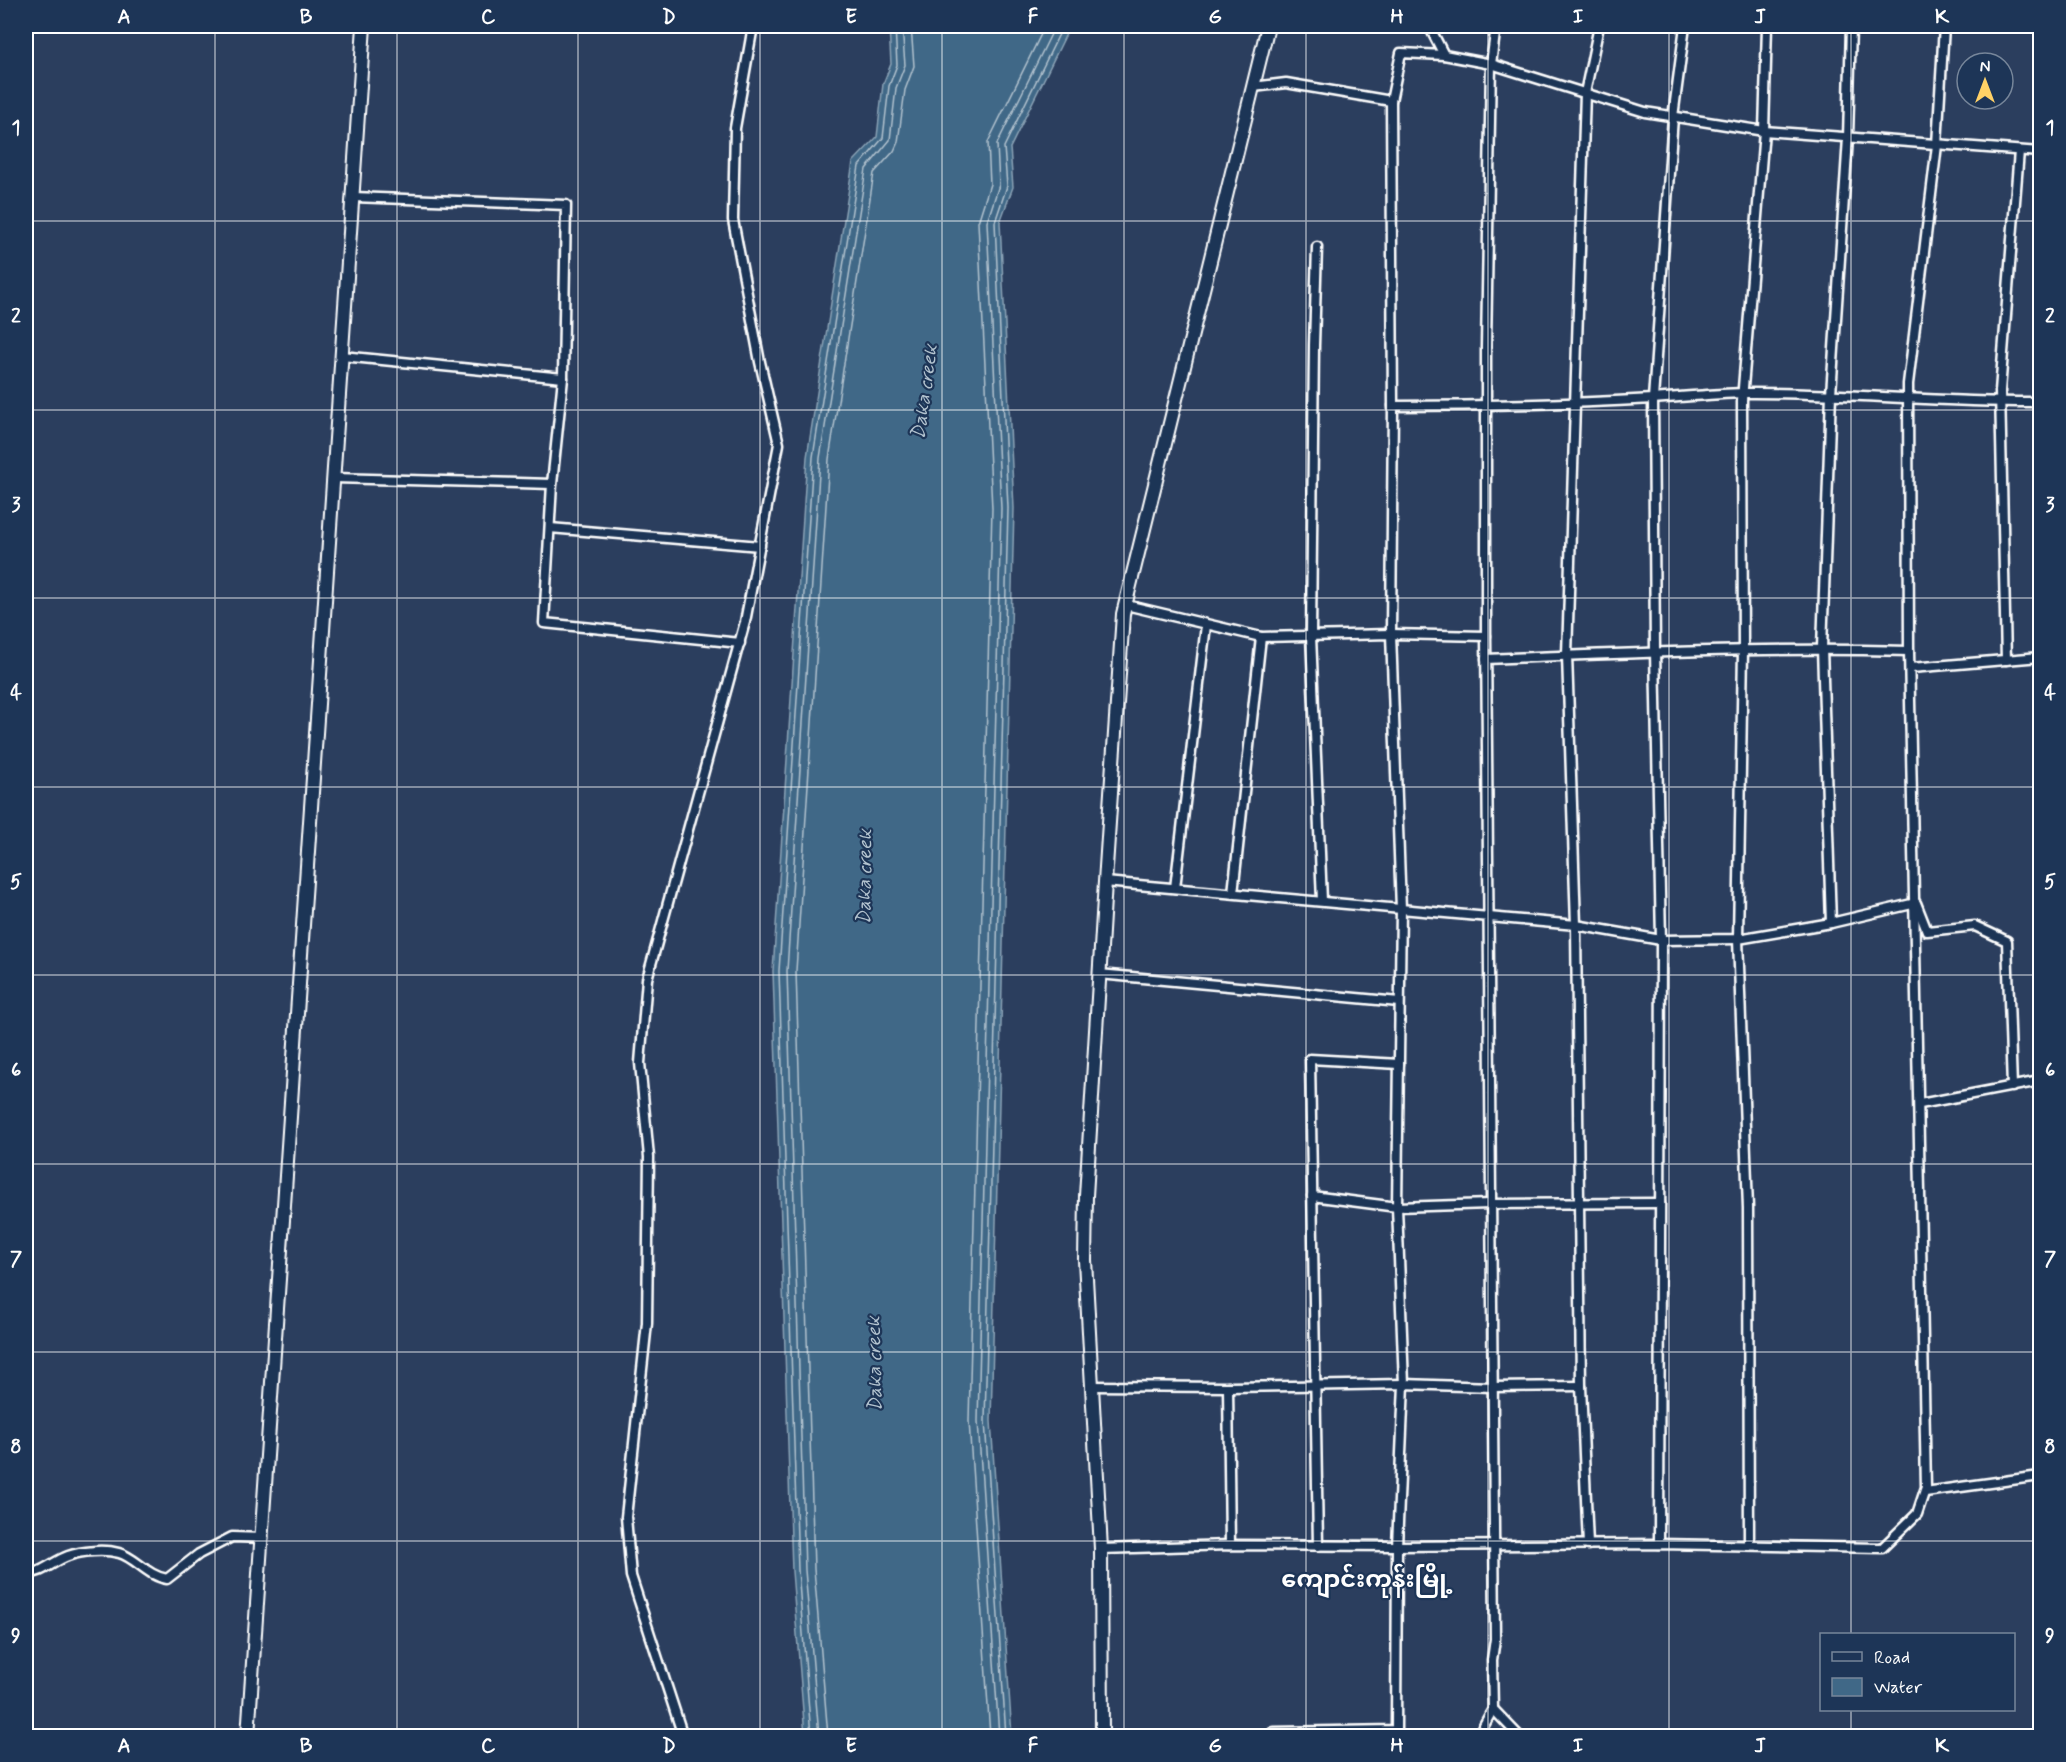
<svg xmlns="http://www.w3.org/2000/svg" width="2066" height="1762" viewBox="0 0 2066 1762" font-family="Mynerve,'Noto Sans Myanmar',sans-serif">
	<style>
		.water { fill: #406887; stroke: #8ca4b7; stroke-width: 1.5 }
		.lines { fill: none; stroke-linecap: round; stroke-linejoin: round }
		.shore { stroke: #b3c3cf; stroke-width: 1.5 }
		.street-casing { stroke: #fff; stroke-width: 13 }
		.secondary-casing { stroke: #fff; stroke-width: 16 }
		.street { stroke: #1d3557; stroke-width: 8 }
		.secondary { stroke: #1d3557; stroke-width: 12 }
		.grid { fill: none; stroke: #fff; stroke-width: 1.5; stroke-opacity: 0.55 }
		.labels { text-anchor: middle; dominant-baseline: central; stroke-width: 4.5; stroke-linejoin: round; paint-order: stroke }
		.water-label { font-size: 20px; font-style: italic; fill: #b3c3cf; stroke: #1d3557 }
		.district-label { font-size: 24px; font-weight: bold; fill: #fff; stroke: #1d3557 }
		.neatline { fill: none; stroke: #fff; stroke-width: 2 }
		.grid-label { font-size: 20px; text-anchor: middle; font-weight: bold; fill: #fff }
	</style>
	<rect width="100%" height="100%" fill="#2b3e5e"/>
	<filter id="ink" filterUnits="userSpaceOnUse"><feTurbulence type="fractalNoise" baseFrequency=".0167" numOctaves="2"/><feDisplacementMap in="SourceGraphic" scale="12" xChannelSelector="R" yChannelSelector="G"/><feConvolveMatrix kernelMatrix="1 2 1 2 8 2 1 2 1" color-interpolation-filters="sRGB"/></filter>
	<g filter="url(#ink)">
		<path class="water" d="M889,26H1070L1010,148L1013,187L1000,222L1014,508L991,1421L1012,1736H805L792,1571L773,971L807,457L853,162L877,137L883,84L891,64Z"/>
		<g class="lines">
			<g class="shore">
				<path d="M811,1736L798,1570L779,971L813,457L859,166L883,138L889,86L897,65L895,26"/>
				<path d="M819,1736L805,1570L787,971L820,458L866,169L890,140L896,88L905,65L902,26"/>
				<path d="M828,1736L814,1569L796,971L829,459L874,173L894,151L898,142L905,90L914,66L911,26"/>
				<path d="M990,1736L969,1421L992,508L978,222L990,184L988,142L1045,26"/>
				<path d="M999,1736L978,1421L1001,508L987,222L999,185L997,144L1055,26"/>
				<path d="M1006,1736L985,1421L1008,508L995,222L1007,186L1004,147L1063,26"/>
			</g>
			<g class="street-casing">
				<g id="street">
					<path d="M1429,26L1444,55L1491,64L1645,112L1764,131L2040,152"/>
					<path d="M1253,87L1286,83L1391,101"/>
					<path d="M353,197L566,205L563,378L552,484L544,623L740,643"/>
					<path d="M1317,247L1314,345L1311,636L1322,901"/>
					<path d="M342,356L563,378"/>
					<path d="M1393,406C1480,406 1566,404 1653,399C1683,397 1714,394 1744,393C1843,392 1942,403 2040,402"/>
					<path d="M334,478L552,484"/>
					<path d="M550,528L760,546"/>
					<path d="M1126,605L1261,637L1391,634L1486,636"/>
					<path d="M1486,659C1627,653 1768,647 1909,651"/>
					<path d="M2006,660L2000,391L2019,151"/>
					<path d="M1911,668L2040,657"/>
					<path d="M1105,882L1576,925L1661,940L1738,939L1831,923L1916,903L1927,931L1975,926L2007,941L2012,1087"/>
					<path d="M1175,888L1206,625"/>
					<path d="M1233,893L1261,637"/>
					<path d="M1831,923L1822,648L1831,394L1848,138L1851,26"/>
					<path d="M1099,974L1399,1002"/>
					<path d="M1920,1104L2040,1081"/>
					<path d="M1312,1196L1397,1207L1490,1204L1660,1203"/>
					<path d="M1091,1386L1228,1387L1404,1384L1492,1387L1581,1386"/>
					<path d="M1228,1387L1230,1545"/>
					<path d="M1925,1492L2040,1476"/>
					<path d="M1659,1544L1661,940L1655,651L1653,399L1673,117L1685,26"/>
					<path d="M1588,1545L1581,1386L1576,925L1567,655L1585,93L1599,26"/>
					<path d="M1749,1545L1748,1208L1738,939L1743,650L1742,400L1764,131L1767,26"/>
					<path d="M1318,1546L1310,1059L1399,1064"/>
					<path d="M1101,1549L1230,1545L1397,1546L1659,1544L1882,1548L1917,1514L1926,1487L1909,651L1908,384L1937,145L1944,26"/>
					<path d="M26,1574C43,1573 52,1562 68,1556C82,1551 104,1549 119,1553C135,1557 147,1576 167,1579L199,1554L232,1537L263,1538"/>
					<path d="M1493,1709L1519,1736"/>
					<path d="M683,1736L631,1576L626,1517L647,1323L649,1157L640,1063L647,979L745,622L779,444L760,362L733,220L735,128L753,26"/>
					<path d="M1273,1736V1732L1396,1730L1397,1546L1404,1384L1397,1207L1401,909L1391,634L1393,406L1391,101L1401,53L1444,55"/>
					<path d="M1478,1736L1493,1709L1492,1660L1495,1639L1486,636V347L1491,64L1496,26"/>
				</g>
			</g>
			<g class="secondary-casing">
				<g id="secondary">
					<path d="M248,1736L364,26"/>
					<path d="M1102,1736L1101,1549L1085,1260L1086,1196L1105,882L1123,614L1268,26"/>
				</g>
			</g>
			<use href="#street" class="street"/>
			<use href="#secondary" class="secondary"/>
		</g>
	</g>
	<path class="grid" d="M215,26V1736M397,26V1736M578,26V1736M760,26V1736M942,26V1736M1124,26V1736M1306,26V1736M1488,26V1736M1669,26V1736M1851,26V1634M26,221H2040M26,410H2040M26,598H2040M26,787H2040M26,975H2040M26,1164H2040M26,1352H2040M26,1541H2040M1851,1710V1736"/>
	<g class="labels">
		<g class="water-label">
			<text transform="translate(925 392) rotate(-82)">Daka creek</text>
			<text transform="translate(865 877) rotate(-89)">Daka creek</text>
			<text transform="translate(875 1364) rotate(-91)">Daka creek</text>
		</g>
		<g class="district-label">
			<text x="1367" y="1580">ကျောင်းကုန်းမြို့</text>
		</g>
	</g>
	<rect width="2066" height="1762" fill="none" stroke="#1d3557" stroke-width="66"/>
	<rect x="1820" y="1633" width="195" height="78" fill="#1d3557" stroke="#77869a" stroke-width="1.5"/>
	<rect x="1832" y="1652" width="30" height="9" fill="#1d3557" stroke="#77869a" stroke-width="1.5"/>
	<text x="1874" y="1663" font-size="18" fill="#ffffff">Road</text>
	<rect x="1832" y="1678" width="30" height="18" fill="#406887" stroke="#77869a" stroke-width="1.5"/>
	<text x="1874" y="1693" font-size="18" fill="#ffffff">Water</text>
	<g transform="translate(1985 81)"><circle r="28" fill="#1d3557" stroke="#77869a" stroke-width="1.5"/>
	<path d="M0-4.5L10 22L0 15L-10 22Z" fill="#ffd166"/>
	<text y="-9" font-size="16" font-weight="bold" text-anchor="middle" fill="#ffffff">N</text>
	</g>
	<rect x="33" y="33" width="2000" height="1696" class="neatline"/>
	<g class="grid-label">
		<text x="124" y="23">A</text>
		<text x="306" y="23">B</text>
		<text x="488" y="23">C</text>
		<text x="669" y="23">D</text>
		<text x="851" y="23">E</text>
		<text x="1033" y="23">F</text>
		<text x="1215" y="23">G</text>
		<text x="1397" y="23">H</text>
		<text x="1578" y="23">I</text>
		<text x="1760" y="23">J</text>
		<text x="1942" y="23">K</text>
		<text x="16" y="134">1</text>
		<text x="2050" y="134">1</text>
		<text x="16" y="322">2</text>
		<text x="2050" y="322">2</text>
		<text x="16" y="511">3</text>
		<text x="2050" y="511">3</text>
		<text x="16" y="699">4</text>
		<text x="2050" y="699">4</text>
		<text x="16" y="888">5</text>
		<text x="2050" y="888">5</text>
		<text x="16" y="1076">6</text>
		<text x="2050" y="1076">6</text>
		<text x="16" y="1265">7</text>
		<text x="2050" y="1265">7</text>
		<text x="16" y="1453">8</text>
		<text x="2050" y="1453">8</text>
		<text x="16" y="1642">9</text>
		<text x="2050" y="1642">9</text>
		<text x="124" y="1752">A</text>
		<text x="306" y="1752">B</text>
		<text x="488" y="1752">C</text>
		<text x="669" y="1752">D</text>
		<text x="851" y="1752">E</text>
		<text x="1033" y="1752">F</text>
		<text x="1215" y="1752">G</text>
		<text x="1397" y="1752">H</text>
		<text x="1578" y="1752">I</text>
		<text x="1760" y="1752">J</text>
		<text x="1942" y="1752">K</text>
	</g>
</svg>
